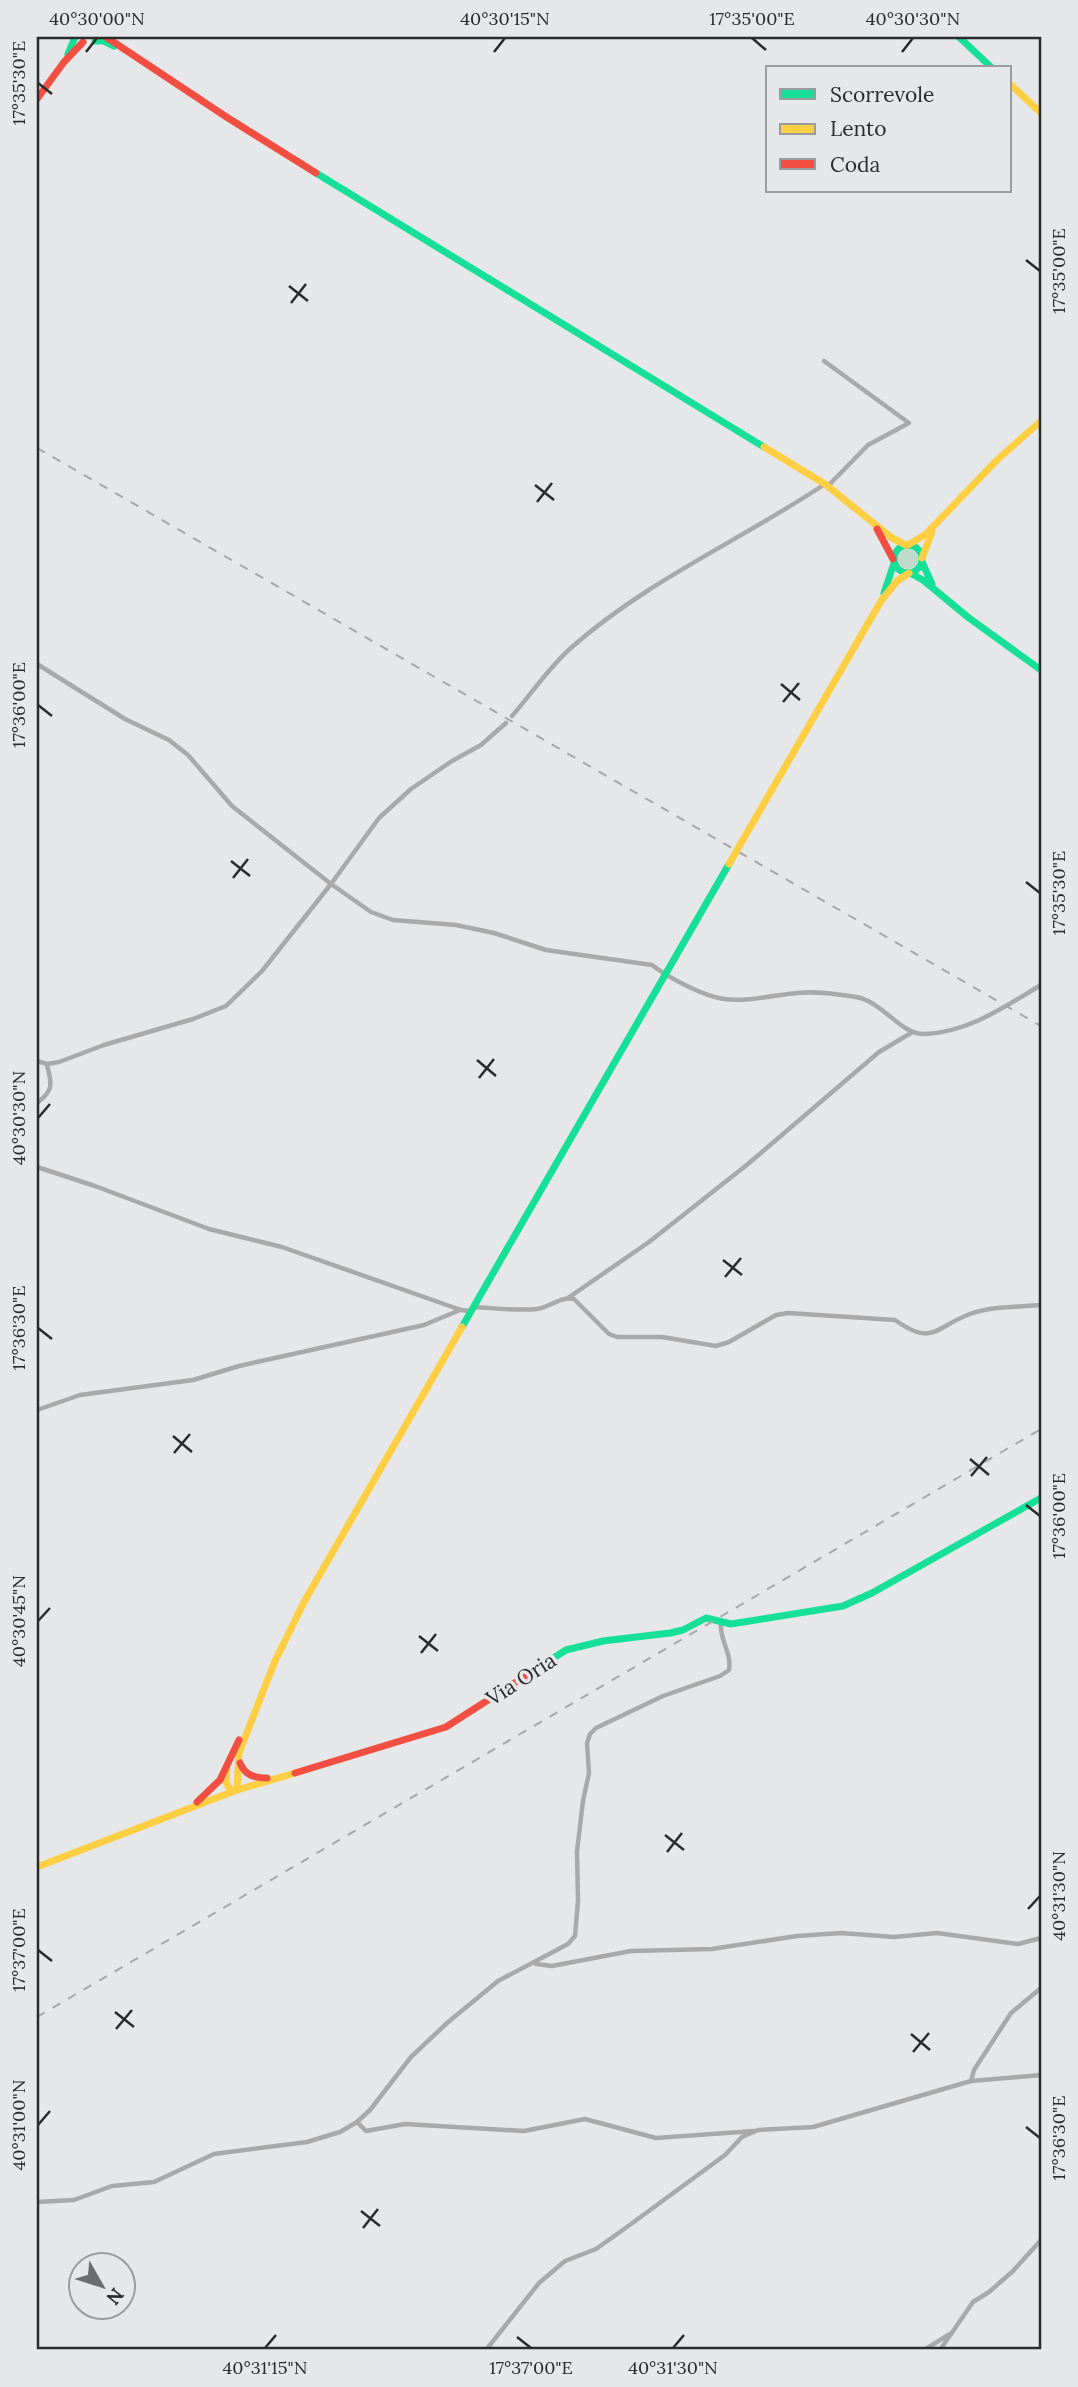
<svg xmlns="http://www.w3.org/2000/svg" width="1078" height="2387" viewBox="0 0 1078 2387" font-family="Lora,serif">
	<style>
		.green { fill: #bfd9ca }
		.lines { fill: none; stroke-linecap: round; stroke-linejoin: round }
		.street { stroke: #a9a9a9; stroke-width: 4.5 }
		.fast { stroke: #16e098; stroke-width: 7 }
		.slow { stroke: #ffcf43; stroke-width: 7 }
		.jam { stroke: #f24e42; stroke-width: 7 }
		.rail { stroke: #a6a7a7; stroke-width: 2; stroke-dasharray: 9 9; stroke-linecap: butt }
		.slow-bridge { stroke: #ffcf43; stroke-width: 7 }
		.ticks { fill: none; stroke: #2b2b2c; stroke-width: 2.5 }
		.labels { text-anchor: middle; dominant-baseline: central; stroke-width: 7; stroke-linejoin: round; paint-order: stroke }
		.street-label { font-size: 21px; fill: #2b2b2c; stroke: #e5e7e9 }
		.neatline { fill: none; stroke: #2b2b2c; stroke-width: 2.5 }
		.ticks-label { font-size: 18px; text-anchor: middle; fill: #2b2b2c }
	</style>
	<rect width="100%" height="100%" fill="#e6e7e8"/>
	<circle class="green" cx="908" cy="559" r="10"/>
	<g class="lines">
		<g class="street">
			<path d="M824,361L909,423L868,445L828,486"/>
			<path d="M37,664L125,719L169,740L188,755L232,806L331,884L371,912L393,920L456,925L494,933L546,950L652,965C669,978 703,996 724,999C747,1002 774,995 798,993C817,991 837,994 856,997C884,1002 900,1035 925,1034C969,1032 1004,1007 1041,985"/>
			<path d="M512,716C532,693 550,666 572,647C648,580 741,540 825,484"/>
			<path d="M37,1061L47,1064L59,1062L104,1045L193,1019L226,1006L262,971L331,884L379,818L411,789L452,761L481,745L506,723"/>
			<path d="M37,1103C54,1090 52,1084 47,1065"/>
			<path d="M37,1167L95,1186L209,1229L282,1247L461,1310L471,1311"/>
			<path d="M568,1298L649,1242L748,1164L879,1052L911,1033"/>
			<path d="M474,1307C494,1308 516,1311 537,1309C550,1307 561,1296 574,1299L609,1334L617,1337H662L716,1346L729,1342L776,1315L788,1313L895,1320C933,1347 935,1327 970,1314C991,1306 1019,1307 1041,1305"/>
			<path d="M37,1410L80,1395L193,1380L239,1366L424,1325L460,1310"/>
			<path d="M536,1964L552,1966L631,1951L712,1949L797,1936L841,1933L894,1937L937,1933L1018,1944L1041,1938"/>
			<path d="M971,2081L974,2070L1011,2013L1041,1988"/>
			<path d="M357,2122L366,2131L405,2124L524,2131L585,2119L656,2138L754,2131"/>
			<path d="M37,2202L74,2200L112,2186L154,2182L214,2154L307,2142L340,2132L357,2122L370,2110L411,2057L447,2023L498,1981L568,1944L575,1936L578,1901L577,1851L583,1801L589,1773L587,1743L590,1734L596,1728L663,1696L720,1676L729,1670C732,1652 719,1640 721,1623"/>
			<path d="M486,2350L539,2283L565,2261L596,2249L627,2227L725,2155L742,2137L758,2130L813,2127L971,2081L1041,2075"/>
			<path d="M924,2350L950,2334"/>
			<path d="M940,2350L973,2302L989,2292L1013,2271L1041,2240"/>
		</g>
		<g class="fast">
			<path d="M959,37L992,68"/>
			<path d="M95,41H104L114,46"/>
			<path d="M68,54L75,37"/>
			<path d="M316,173L764,447"/>
			<circle cx="908" cy="559" r="14"/>
			<path d="M922,562L932,584"/>
			<path d="M910,573L923,580L969,618L1041,670"/>
			<path d="M884,593L894,563"/>
			<path d="M462,1327L729,864"/>
			<path d="M541,1666L566,1650L603,1641L670,1633L683,1630L706,1618L731,1624L843,1606L872,1593L1041,1498"/>
		</g>
		<g class="slow">
			<path d="M1010,84L1041,113"/>
			<path d="M764,447L825,484L892,538L906,545"/>
			<path d="M908,545L926,534L997,460L1041,421"/>
			<path d="M922,558L932,532"/>
			<path d="M744,838L881,601L897,581L909,573"/>
			<path d="M227,1770L226,1782L231,1791"/>
			<path d="M237,1790L239,1753L275,1661L304,1602L462,1327"/>
			<path d="M37,1867L237,1790L295,1773"/>
		</g>
		<g class="jam">
			<path d="M106,37L228,118L316,173"/>
			<path d="M37,99L64,62L83,42"/>
			<path d="M877,529L893,559"/>
			<path d="M240,1763C245,1775 254,1778 267,1778"/>
			<path d="M295,1773L446,1727L541,1666"/>
			<path d="M197,1802L220,1780L239,1740"/>
		</g>
		<g class="rail">
			<path d="M37,448L1041,1026"/>
			<path d="M37,2017L1041,1429"/>
		</g>
		<path class="slow-bridge" d="M729,864L744,838"/>
	</g>
	<path class="ticks" d="M752,38L766,50M86,52L97,38M494,52L505,38M902,52L913,38M38,83L52,94M1026,260L1040,271M289,286L308,301M291,303L306,284M535,485L554,500M537,502L552,483M781,684L800,700M783,702L799,683M38,705L52,716M231,861L250,876M233,878L248,859M1026,882L1040,893M477,1060L496,1076M479,1078L494,1059M38,1118L50,1104M723,1260L742,1275M725,1277L741,1258M38,1328L52,1339M173,1436L192,1452M174,1453L190,1434M970,1459L989,1475M971,1476L987,1457M1026,1505L1040,1516M38,1621L50,1608M419,1636L438,1651M421,1653L436,1634M665,1835L684,1850M667,1852L682,1833M1028,1909L1040,1896M38,1950L52,1961M115,2012L134,2027M116,2029L132,2010M911,2034L930,2050M913,2052L929,2033M38,2125L50,2111M1026,2127L1040,2138M361,2211L380,2226M363,2228L378,2209M517,2337L531,2348M265,2348L276,2335M673,2348L684,2335"/>
	<g class="labels">
		<g class="street-label">
			<text transform="translate(521 1679) rotate(-33)">Via Oria</text>
		</g>
	</g>
	<rect width="1078" height="2387" fill="none" stroke="#e5e7e9" stroke-width="77"/>
	<rect x="766" y="66" width="245" height="126" fill="#e5e7e9" stroke="#9b9c9d" stroke-width="2"/>
	<rect x="780" y="89" width="35" height="10" fill="#16e098" stroke="#9b9c9d" stroke-width="2"/>
	<text x="830" y="102" font-size="21" fill="#2b2b2c">Scorrevole</text>
	<rect x="780" y="124" width="35" height="10" fill="#ffcf43" stroke="#9b9c9d" stroke-width="2"/>
	<text x="830" y="136" font-size="21" fill="#2b2b2c">Lento</text>
	<rect x="780" y="159" width="35" height="10" fill="#f24e42" stroke="#9b9c9d" stroke-width="2"/>
	<text x="830" y="172" font-size="21" fill="#2b2b2c">Coda</text>
	<g transform="translate(102 2286) rotate(129)"><circle r="33" fill="#e5e7e9" stroke="#9b9c9d" stroke-width="2"/>
	<path d="M0-5L12 26L0 18L-12 26Z" fill="#6c6d6e"/>
	<text y="-10" font-size="19" font-weight="bold" text-anchor="middle" fill="#2b2b2c">N</text>
	</g>
	<rect x="38" y="38" width="1002" height="2310" class="neatline"/>
	<g class="ticks-label">
		<text x="97" y="25">40°30'00"N</text>
		<text x="505" y="25">40°30'15"N</text>
		<text x="752" y="25">17°35'00"E</text>
		<text x="913" y="25">40°30'30"N</text>
		<text transform="translate(19 83) rotate(-90)" y="6">17°35'30"E</text>
		<text transform="translate(1059 271) rotate(-90)" y="6">17°35'00"E</text>
		<text transform="translate(19 705) rotate(-90)" y="6">17°36'00"E</text>
		<text transform="translate(1059 893) rotate(-90)" y="6">17°35'30"E</text>
		<text transform="translate(19 1118) rotate(-90)" y="6">40°30'30"N</text>
		<text transform="translate(19 1328) rotate(-90)" y="6">17°36'30"E</text>
		<text transform="translate(1059 1516) rotate(-90)" y="6">17°36'00"E</text>
		<text transform="translate(19 1621) rotate(-90)" y="6">40°30'45"N</text>
		<text transform="translate(1059 1896) rotate(-90)" y="6">40°31'30"N</text>
		<text transform="translate(19 1950) rotate(-90)" y="6">17°37'00"E</text>
		<text transform="translate(19 2125) rotate(-90)" y="6">40°31'00"N</text>
		<text transform="translate(1059 2138) rotate(-90)" y="6">17°36'30"E</text>
		<text x="265" y="2374">40°31'15"N</text>
		<text x="531" y="2374">17°37'00"E</text>
		<text x="673" y="2374">40°31'30"N</text>
	</g>
</svg>
